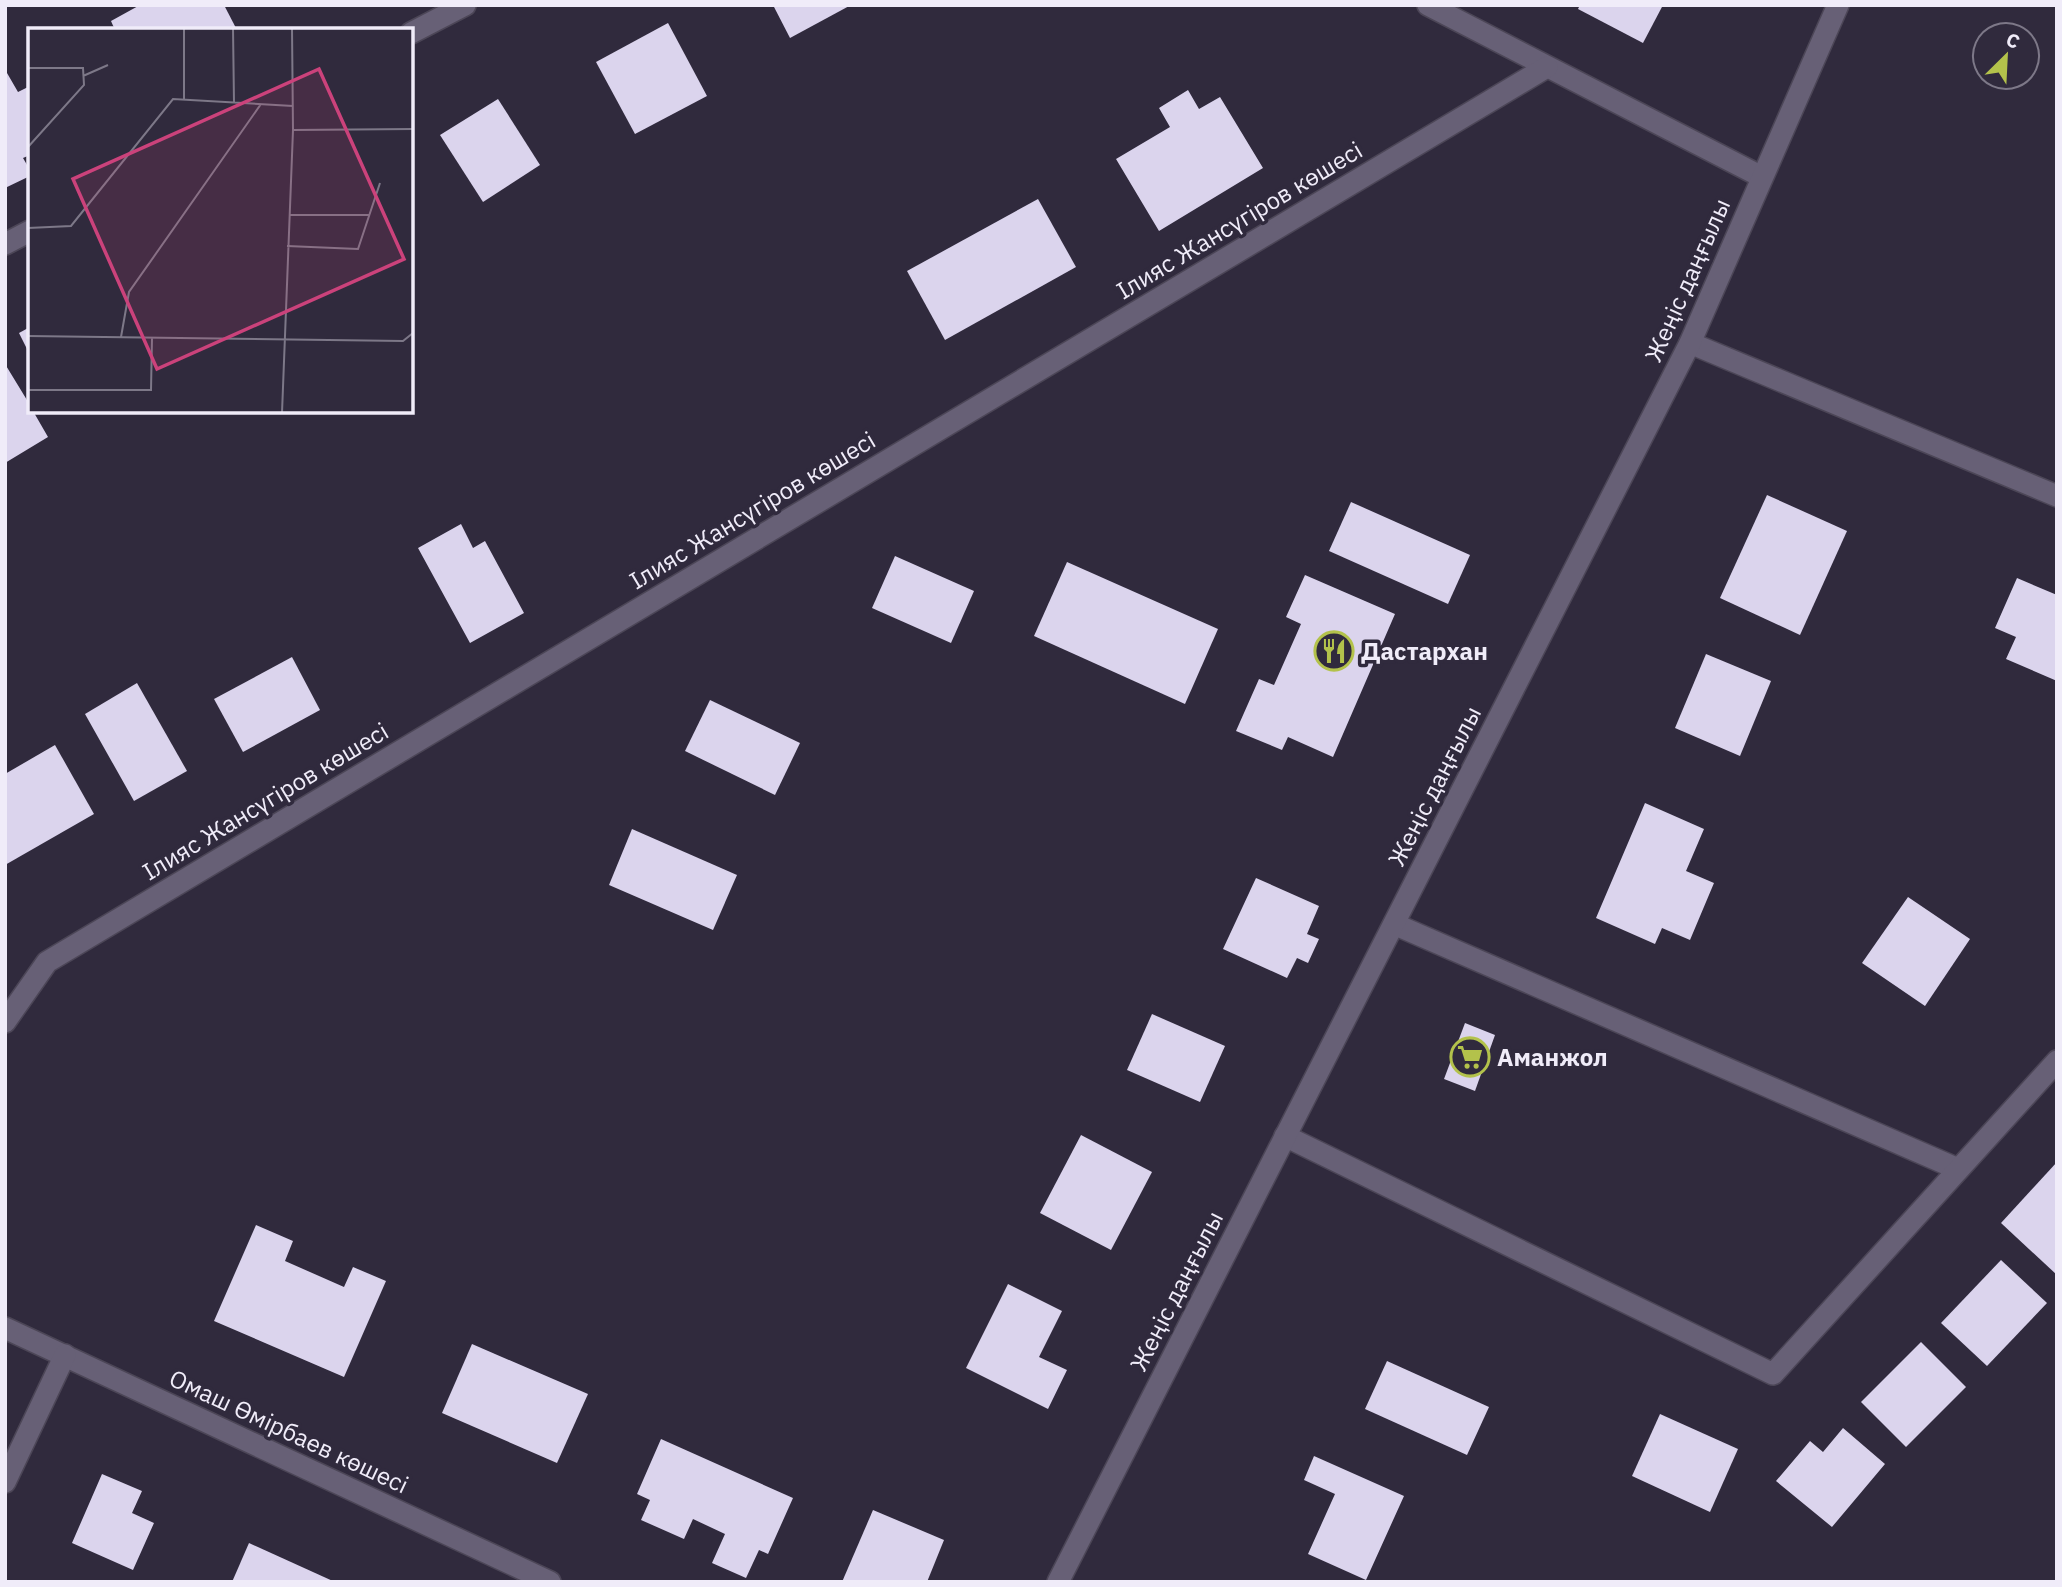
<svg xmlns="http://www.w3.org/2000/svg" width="2062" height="1587" viewBox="0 0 2062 1587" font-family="'IBM Plex Sans',sans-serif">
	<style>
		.building { fill: #dbd4ed }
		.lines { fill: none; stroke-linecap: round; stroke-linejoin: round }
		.minor-casing { stroke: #4c4657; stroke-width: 24 }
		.minor { stroke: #676076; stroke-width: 21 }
		.labels { text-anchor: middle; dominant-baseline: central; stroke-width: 7; stroke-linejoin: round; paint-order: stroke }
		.street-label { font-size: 24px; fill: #f0ecf9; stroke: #302a3d }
		.poi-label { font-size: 24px; font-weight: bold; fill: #f0ecf9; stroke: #302a3d; text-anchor: start }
		.inset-road { fill: none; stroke: #7d7888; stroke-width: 2 }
		.view { fill: #cb427b; fill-opacity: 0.15; stroke: #cb427b; stroke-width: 3.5 }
		.inset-edge { fill: none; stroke: #f0ecf9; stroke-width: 3.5 }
	</style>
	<rect width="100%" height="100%" fill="#302a3d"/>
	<g class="building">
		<path d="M140,5H224L237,30H115L111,21Z"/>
		<path d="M773,5H851L790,38Z"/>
		<path d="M1580,5H1663L1643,43L1578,9Z"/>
		<path d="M668,23L707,96L635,134L596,62Z"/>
		<path d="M7,73L18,92L30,86V155L23,158L30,170V176L5,188V74Z"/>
		<path d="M1188,90L1199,109L1220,97L1263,168L1159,231L1116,159L1170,127L1159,108Z"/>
		<path d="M498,99L540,165L483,202L440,135Z"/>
		<path d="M1038,199L1076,267L945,340L907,271Z"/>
		<path d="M30,327V355L19,333Z"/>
		<path d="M5,364L30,405V411H33L48,437L5,463Z"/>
		<path d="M1767,495L1847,531L1800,635L1720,598Z"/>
		<path d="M1351,502L1470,555L1448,604L1329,551Z"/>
		<path d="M461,524L473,548L485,541L524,613L470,643L418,548Z"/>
		<path d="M895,556L974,591L951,643L872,608Z"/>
		<path d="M1067,562L1218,629L1185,704L1034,636Z"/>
		<path d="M1305,575L1395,614L1333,757L1288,737L1282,750L1236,731L1259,679L1274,685L1301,624L1286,617Z"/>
		<path d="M2017,578L2057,595V681L2006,659L2016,637L1995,628Z"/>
		<path d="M1706,654L1771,681L1740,756L1675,728Z"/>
		<path d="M292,657L320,710L243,752L214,699Z"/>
		<path d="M137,683L187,771L134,801L85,714Z"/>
		<path d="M710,700L800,743L775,795L685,751Z"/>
		<path d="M55,745L94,814L5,865V774Z"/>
		<path d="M1645,803L1704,829L1686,871L1714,883L1690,940L1662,928L1655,944L1596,918Z"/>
		<path d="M632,829L737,875L713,930L609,885Z"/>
		<path d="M1256,878L1319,906L1307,934L1319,939L1308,963L1297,958L1287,978L1223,949Z"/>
		<path d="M1908,897L1970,939L1925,1006L1862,963Z"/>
		<path d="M1152,1014L1225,1046L1200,1102L1127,1070Z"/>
		<path d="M1465,1023L1495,1035L1475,1091L1444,1079Z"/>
		<path d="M1081,1135L1152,1172L1111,1250L1040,1213Z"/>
		<path d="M2057,1162V1275L2001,1223Z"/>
		<path d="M256,1225L293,1241L285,1261L344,1287L353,1267L386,1281L344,1377L214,1321Z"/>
		<path d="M2001,1260L2047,1303L1987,1366L1941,1323Z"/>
		<path d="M1008,1284L1062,1311L1039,1357L1067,1370L1048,1409L966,1368Z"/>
		<path d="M1921,1342L1966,1387L1906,1447L1861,1402Z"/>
		<path d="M472,1344L588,1394L557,1463L442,1413Z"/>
		<path d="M1387,1361L1489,1407L1467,1455L1365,1409Z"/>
		<path d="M1660,1414L1738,1449L1710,1512L1632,1476Z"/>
		<path d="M1843,1428L1885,1464L1832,1527L1776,1481L1810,1441L1823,1452Z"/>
		<path d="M661,1439L793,1498L768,1554L759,1550L746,1578L712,1563L725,1534L693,1519L684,1539L641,1520L650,1500L637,1494Z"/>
		<path d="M1314,1456L1404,1496L1366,1580L1308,1554L1335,1494L1304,1480Z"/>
		<path d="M102,1474L142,1491L132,1513L154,1523L133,1570L72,1543Z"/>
		<path d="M873,1510L944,1540L927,1582H842Z"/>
		<path d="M249,1543L335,1582H232Z"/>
	</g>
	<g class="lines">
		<g class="minor-casing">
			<g id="minor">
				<path d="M1428,5L1762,177"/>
				<path d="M411,33L465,5"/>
				<path d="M5,244L30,231"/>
				<path d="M1690,343L2057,496"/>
				<path d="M1394,924L1958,1169"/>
				<path d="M5,1022L47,962L1547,67"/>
				<path d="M1285,1136L1773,1374L2057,1061"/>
				<path d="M5,1328L550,1582"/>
				<path d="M5,1482L65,1355"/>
				<path d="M1058,1582L1690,343L1838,5"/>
			</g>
		</g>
		<use href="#minor" class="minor"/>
	</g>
	<defs>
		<g id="restaurant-ring" transform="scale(2.0125)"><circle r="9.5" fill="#302a3d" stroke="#b3c24b" stroke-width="1.5"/><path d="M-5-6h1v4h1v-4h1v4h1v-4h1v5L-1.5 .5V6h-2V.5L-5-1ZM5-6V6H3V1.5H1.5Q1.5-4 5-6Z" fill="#b3c24b"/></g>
		<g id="supermarket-ring" transform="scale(2.0125)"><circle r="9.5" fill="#302a3d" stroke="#b3c24b" stroke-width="1.5"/><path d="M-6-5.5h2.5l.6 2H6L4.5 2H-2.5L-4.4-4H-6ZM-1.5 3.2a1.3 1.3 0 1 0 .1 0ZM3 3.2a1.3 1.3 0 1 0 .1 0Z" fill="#b3c24b"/></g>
	</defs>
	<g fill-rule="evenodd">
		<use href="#restaurant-ring" x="1334" y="651"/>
		<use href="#supermarket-ring" x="1470" y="1057"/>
	</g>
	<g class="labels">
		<g class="street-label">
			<text transform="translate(1239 220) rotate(-31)">Ілияс Жансүгіров көшесі</text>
			<text transform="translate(1687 280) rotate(-66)">Жеңіс даңғылы</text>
			<text transform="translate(752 510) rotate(-31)">Ілияс Жансүгіров көшесі</text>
			<text transform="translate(1434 786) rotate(-63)">Жеңіс даңғылы</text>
			<text transform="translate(265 801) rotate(-31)">Ілияс Жансүгіров көшесі</text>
			<text transform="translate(1176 1291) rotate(-63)">Жеңіс даңғылы</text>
			<text transform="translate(289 1431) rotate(25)">Омаш Өмірбаев көшесі</text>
		</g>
		<g class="poi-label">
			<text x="1361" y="651">Дастархан</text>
			<text x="1497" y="1057">Аманжол</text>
		</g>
	</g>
	<g transform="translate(28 28)">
		<rect width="385" height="385" fill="#302a3d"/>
		<path class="inset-road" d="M205,0L206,75M0,40H55L56,57L0,119M55,48L80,37M156,72V0M265,102L385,101M261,187H341M0,200L43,198L145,71L265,78M259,218L330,221L352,155M0,308L375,313L385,305M93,309L101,264L233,76M0,362H123L124,310M254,385L265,102L264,0"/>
		<path class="view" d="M291,41L376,231L129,341L45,151Z"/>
		<rect width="385" height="385" class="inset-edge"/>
	</g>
	<rect width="2062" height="1587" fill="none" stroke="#f0ecf9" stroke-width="14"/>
	<g transform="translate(2006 56) rotate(24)"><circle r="33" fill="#302a3d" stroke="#7d7888" stroke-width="2"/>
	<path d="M0-5L12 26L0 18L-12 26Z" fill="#b3c24b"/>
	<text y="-10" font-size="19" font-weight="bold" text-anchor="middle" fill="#f0ecf9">С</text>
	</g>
</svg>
